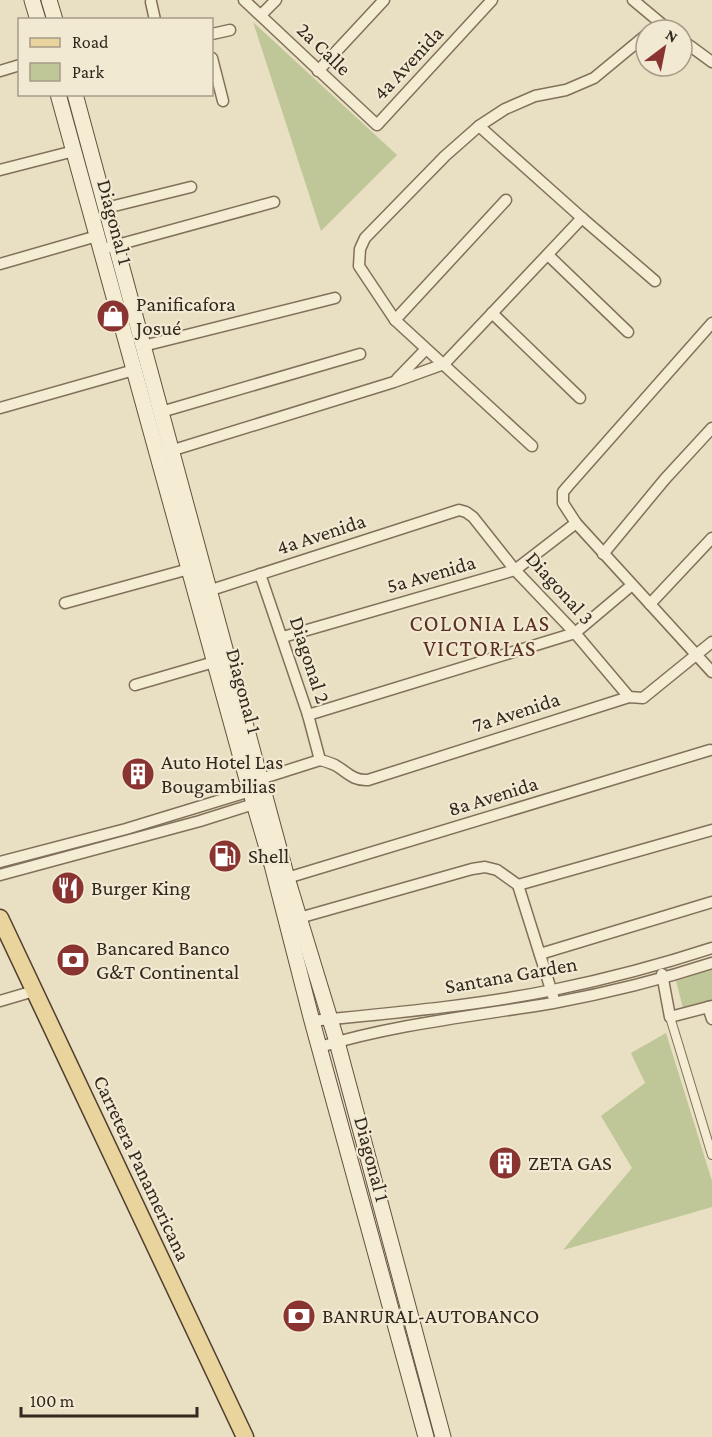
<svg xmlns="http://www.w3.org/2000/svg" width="712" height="1437" viewBox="0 0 712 1437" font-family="'Crimson Pro',serif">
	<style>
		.green { fill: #bfc697 }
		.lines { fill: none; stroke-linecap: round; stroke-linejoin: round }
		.pedestrian-casing { stroke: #81715b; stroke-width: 10 }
		.minor-casing { stroke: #81715b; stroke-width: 13 }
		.secondary-casing { stroke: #63523e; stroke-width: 17 }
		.primary-casing { stroke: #4f3f2f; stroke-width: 19 }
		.pedestrian { stroke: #f5ecd4; stroke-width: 8 }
		.minor { stroke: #f5ecd4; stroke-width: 10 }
		.secondary { stroke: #f5ecd4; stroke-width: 15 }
		.primary { stroke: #e9d49d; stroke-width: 16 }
		.labels { text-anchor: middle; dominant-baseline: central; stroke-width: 4.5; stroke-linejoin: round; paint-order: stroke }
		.street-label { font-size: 21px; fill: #32281e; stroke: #f1e9d1 }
		.poi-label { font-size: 21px; fill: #32281e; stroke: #f1e9d1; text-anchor: start }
		.neighbourhood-label { font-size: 22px; letter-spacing: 1.5px; fill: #5b2f21; stroke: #f1e9d1 }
	</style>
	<rect width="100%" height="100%" fill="#e9dfc2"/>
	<g class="green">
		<path d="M253,22L397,155L321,231Z"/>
		<path d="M712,969V1000L683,1008L676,981Z"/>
		<path d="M666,1033L712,1181V1207L563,1250L632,1168L601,1116L645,1083L631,1053Z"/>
	</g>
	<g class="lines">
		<g class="pedestrian-casing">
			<path id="pedestrian" d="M670,1017L712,1155"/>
		</g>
		<g class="minor-casing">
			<g id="minor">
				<path d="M244,0L377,125L492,0"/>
				<path d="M633,0L669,30"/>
				<path d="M151,2L155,20"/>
				<path d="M261,15L276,0"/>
				<path d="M212,34L230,30"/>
				<path d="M682,40L712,62"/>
				<path d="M212,58L223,101"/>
				<path d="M0,71L20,65"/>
				<path d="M318,71L384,0"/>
				<path d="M0,170L74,151"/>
				<path d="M106,208L191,187"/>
				<path d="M582,218L655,281"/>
				<path d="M110,247L274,202"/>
				<path d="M548,255L628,332"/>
				<path d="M0,264L97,236"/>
				<path d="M492,313L580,398"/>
				<path d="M395,320L506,200"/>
				<path d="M712,323L568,486L563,492V503L576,523L712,672"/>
				<path d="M143,346L335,298"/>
				<path d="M397,379L426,349"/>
				<path d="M0,408L134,370"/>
				<path d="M161,412L360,354"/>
				<path d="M532,446L395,320L359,266L360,249L365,238L445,156L479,126L505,109L535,96L566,90L594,78L646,35"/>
				<path d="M167,452L394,382L444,364L582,218L479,126"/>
				<path d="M603,554L665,479L712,428"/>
				<path d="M260,574L308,715L320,760"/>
				<path d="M205,592L459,510L466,512L473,517L515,570L575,633L629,697"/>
				<path d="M65,603L189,569"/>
				<path d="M650,604L712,538"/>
				<path d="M283,637L515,570L576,523"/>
				<path d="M135,685L214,662"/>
				<path d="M308,715L575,633L632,585"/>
				<path d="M320,760C325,761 330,763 335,765C347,772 353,781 368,780L629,697L643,698L712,642"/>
				<path d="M254,781L320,760"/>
				<path d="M0,862L126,829L257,789"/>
				<path d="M0,875L200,821L260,802"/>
				<path d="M287,878L710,750"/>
				<path d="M518,885L712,830"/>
				<path d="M299,918L472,869L485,867L497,870L518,885L553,996"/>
				<path d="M540,954L712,902"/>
				<path d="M662,974L670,1017L712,1006"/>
				<path d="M0,1001L34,991"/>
				<path d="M708,1007L712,1019"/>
				<path d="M312,1021C392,1013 474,1006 553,990C607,979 660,965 712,948"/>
				<path d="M320,1047C395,1024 475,1016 553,1003C607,993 660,980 712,963"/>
			</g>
		</g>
		<g class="secondary-casing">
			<g id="secondary">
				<path d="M32,0L38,20"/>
				<path d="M49,0L55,20"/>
				<path d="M58,94L248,783L272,865L312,1021L426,1437"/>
				<path d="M75,94L287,878L337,1042L443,1437"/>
			</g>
		</g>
		<g class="primary-casing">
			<path id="primary" d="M0,918L245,1437"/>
		</g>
		<use href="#pedestrian" class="pedestrian"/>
		<use href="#minor" class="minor"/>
		<use href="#secondary" class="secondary"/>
		<use href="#primary" class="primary"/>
	</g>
	<defs>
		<g id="shop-disc" transform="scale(1.725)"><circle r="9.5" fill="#8a3431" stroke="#f1e9d1"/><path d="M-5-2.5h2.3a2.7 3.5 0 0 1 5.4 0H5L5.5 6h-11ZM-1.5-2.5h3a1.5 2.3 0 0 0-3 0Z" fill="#fff"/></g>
		<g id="building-disc" transform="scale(1.725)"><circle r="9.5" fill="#8a3431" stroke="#f1e9d1"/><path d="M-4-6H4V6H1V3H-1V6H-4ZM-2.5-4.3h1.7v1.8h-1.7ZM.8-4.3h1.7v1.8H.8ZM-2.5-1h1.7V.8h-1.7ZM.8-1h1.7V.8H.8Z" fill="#fff"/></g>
		<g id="fuel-disc" transform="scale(1.725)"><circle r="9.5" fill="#8a3431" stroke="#f1e9d1"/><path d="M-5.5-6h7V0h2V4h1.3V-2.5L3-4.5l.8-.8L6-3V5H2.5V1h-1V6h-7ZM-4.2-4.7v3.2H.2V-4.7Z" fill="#fff"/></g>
		<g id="restaurant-disc" transform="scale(1.725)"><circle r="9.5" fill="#8a3431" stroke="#f1e9d1"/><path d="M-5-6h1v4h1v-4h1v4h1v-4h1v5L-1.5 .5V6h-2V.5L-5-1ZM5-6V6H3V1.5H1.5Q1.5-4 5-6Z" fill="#fff"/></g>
		<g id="bank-disc" transform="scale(1.725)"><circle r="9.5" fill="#8a3431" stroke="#f1e9d1"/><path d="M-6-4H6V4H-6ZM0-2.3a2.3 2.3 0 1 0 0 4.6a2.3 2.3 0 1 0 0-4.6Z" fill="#fff"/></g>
	</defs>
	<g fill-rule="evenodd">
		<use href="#shop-disc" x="113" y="316"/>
		<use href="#building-disc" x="138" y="774"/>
		<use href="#fuel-disc" x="225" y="856"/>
		<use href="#restaurant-disc" x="68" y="888"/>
		<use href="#bank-disc" x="73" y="960"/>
		<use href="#building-disc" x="505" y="1163"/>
		<use href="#bank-disc" x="299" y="1316"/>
	</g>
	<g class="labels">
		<g class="street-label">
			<text transform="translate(324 49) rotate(44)">2a Calle</text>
			<text transform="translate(408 63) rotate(-47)">4a Avenida</text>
			<text transform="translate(115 222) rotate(75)">Diagonal 1</text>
			<text transform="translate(321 534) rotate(-18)">4a Avenida</text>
			<text transform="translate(431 574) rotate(-16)">5a Avenida</text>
			<text transform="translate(560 588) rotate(48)">Diagonal 3</text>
			<text transform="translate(310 660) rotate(72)">Diagonal 2</text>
			<text transform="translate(244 691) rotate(75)">Diagonal 1</text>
			<text transform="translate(516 712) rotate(-18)">7a Avenida</text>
			<text transform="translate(493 796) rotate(-17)">8a Avenida</text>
			<text transform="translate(511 975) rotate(-10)">Santana Garden</text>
			<text transform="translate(372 1159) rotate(75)">Diagonal 1</text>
			<text transform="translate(142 1168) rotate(65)">Carretera Panamericana</text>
		</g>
		<g class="poi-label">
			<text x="136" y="304">Panificafora<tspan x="136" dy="24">Josué</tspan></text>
			<text x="161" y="762">Auto Hotel Las<tspan x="161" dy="24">Bougambilias</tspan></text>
			<text x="248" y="856">Shell</text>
			<text x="91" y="888">Burger King</text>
			<text x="96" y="948">Bancared Banco<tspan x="96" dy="24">G&amp;T Continental</tspan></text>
			<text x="528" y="1163">ZETA GAS</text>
			<text x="322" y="1316">BANRURAL-AUTOBANCO</text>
		</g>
		<g class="neighbourhood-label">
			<text x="480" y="623">COLONIA LAS<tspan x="480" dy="25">VICTORIAS</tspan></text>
		</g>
	</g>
	<rect x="18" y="18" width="195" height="78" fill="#f1e9d1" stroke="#a59c89" stroke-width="1.5"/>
	<rect x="30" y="38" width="30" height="9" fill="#e9d49d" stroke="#a59c89" stroke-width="1.5"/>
	<text x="72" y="48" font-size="18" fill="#32281e">Road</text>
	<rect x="30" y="63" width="30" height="18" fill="#bfc697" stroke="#a59c89" stroke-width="1.5"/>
	<text x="72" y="78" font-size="18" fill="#32281e">Park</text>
	<g transform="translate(664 48) rotate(32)"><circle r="28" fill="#f1e9d1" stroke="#a59c89" stroke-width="1.5"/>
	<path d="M0-4.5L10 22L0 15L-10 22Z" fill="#8a3431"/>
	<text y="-9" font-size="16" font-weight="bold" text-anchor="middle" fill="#32281e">N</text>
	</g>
	<path d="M21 1407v9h176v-9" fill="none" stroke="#32281e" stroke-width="3"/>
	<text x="30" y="1407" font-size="18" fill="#32281e" stroke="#f1e9d1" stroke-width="4.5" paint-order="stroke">100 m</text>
</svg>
